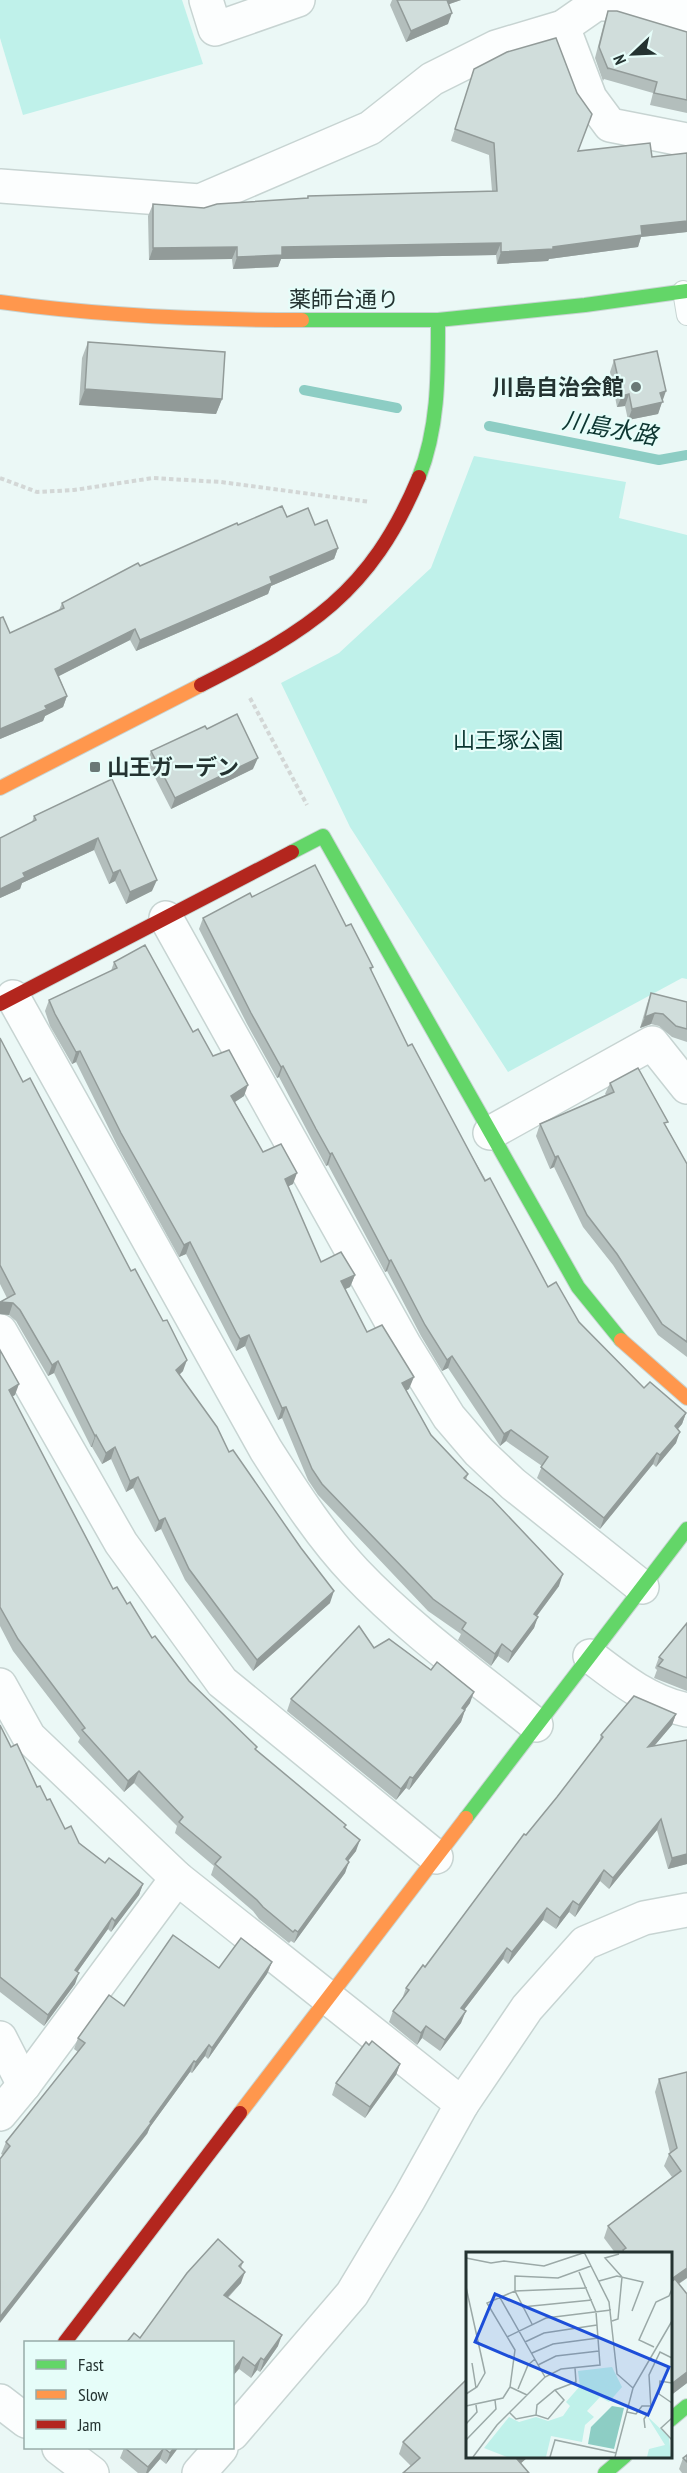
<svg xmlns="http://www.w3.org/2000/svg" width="687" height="2473" viewBox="0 0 687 2473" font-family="'PT Sans Narrow','Noto Sans JP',sans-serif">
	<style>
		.green { fill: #bff1ea }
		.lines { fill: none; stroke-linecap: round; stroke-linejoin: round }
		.stream { stroke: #8dcdc4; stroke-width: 10 }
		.lane-casing { stroke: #c7d4d2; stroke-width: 22 }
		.street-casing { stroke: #c7d4d2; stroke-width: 36 }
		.fast-casing { stroke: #c7d4d2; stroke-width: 16 }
		.slow-casing { stroke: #c7d4d2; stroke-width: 16 }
		.jam-casing { stroke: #c7d4d2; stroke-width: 16 }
		.path { stroke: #d3d7d6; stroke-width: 4; stroke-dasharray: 4.5 3; stroke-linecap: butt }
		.lane { stroke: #fcfefe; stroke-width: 20 }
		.street { stroke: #fcfefe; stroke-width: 33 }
		.fast { stroke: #63d668; stroke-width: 14 }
		.slow { stroke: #ff974d; stroke-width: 14 }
		.jam { stroke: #b3261e; stroke-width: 14 }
		.wall { fill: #b3bebc }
		.shaded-wall { fill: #929b99 }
		.building { fill: #d0dddb; stroke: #929b99; stroke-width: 1.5 }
		.poi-dot { fill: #6a7876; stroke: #e6fdf9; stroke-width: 2 }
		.labels { text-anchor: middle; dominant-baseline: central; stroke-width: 4.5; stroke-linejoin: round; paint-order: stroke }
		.street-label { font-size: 22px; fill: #243331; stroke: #e6fdf9 }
		.poi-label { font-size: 22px; font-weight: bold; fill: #243331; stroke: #e6fdf9; text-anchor: end }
		.park-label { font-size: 22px; fill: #09342f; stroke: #e6fdf9 }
		.water-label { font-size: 24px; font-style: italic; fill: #0d3631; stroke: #e6fdf9 }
		.inset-road { fill: none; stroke: #9ba9a7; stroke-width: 1.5 }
		.view { fill: #1d4ed8; fill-opacity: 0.15; stroke: #1d4ed8; stroke-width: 3 }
		.inset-edge { fill: none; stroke: #243331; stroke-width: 3 }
	</style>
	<rect width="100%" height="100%" fill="#ebf8f6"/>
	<g class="green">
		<path d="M0,0H182L203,64L23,115L0,38Z"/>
		<path d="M474,456L626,482L619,518L687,535V979L682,978L508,1072L350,827L281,683L339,653L431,568Z"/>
	</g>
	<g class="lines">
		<g class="stream">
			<path d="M304,390L397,408"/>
			<path d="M489,426L659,460L687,455"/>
		</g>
		<g class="lane-casing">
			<path id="lane" d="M683,291L687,315"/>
		</g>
		<g class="street-casing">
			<g id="street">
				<path d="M206,0L215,29L298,0"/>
				<path d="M563,27L590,98L610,125L687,140"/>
				<path d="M0,186L200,201L370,128L432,79L496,47L563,27L596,4H628L687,16"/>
				<path d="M166,918L405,1346L449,1417L479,1452L513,1484L642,1587"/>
				<path d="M13,997L266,1450C293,1492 320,1535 355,1572C409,1629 475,1676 536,1725"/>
				<path d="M490,1133L652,1043L687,1087"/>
				<path d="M0,1331L121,1543L222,1682L436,1857"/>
				<path d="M590,1656C620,1679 649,1702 687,1710"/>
				<path d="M0,1685L29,1737L177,1878L462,2104"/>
				<path d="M0,2038L24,2085"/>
				<path d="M0,2114L24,2085L177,1878"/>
				<path d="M0,2401L26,2421"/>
				<path d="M232,2434L352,2294L409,2199L462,2104L527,2008L585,1943L644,1918L687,1910"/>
				<path d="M59,2448L92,2473"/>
				<path d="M199,2473L221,2448"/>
			</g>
		</g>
		<g class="fast-casing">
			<g id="fast">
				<path d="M302,320H438L585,305L687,291"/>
				<path d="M419,477C439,426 438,374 438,320"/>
				<path d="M292,852L323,836L578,1287L621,1340"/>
				<path d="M466,1818L687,1529"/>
				<path d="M670,2420L687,2406"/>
				<path d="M605,2473L625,2456"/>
			</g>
		</g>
		<g class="slow-casing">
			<g id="slow">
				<path d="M0,302C100,316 201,320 302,320"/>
				<path d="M0,788L201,685"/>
				<path d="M621,1340L687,1398"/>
				<path d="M240,2113L466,1818"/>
			</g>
		</g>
		<g class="jam-casing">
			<g id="jam">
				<path d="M201,685C309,630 370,594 419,477"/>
				<path d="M0,1004L292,852"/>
				<path d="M65,2342L240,2113"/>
			</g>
		</g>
		<g class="path">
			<path d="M0,478L37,492L74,490L153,478L221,482L370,502"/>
			<path d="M250,698L307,805"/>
		</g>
		<use href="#lane" class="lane"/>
		<use href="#street" class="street"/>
		<use href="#fast" class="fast"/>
		<use href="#slow" class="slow"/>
		<use href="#jam" class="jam"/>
	</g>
	<g class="wall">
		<path d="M392,0H461L449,4L448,24L406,42L390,5Z"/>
		<path d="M608,11L687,32V113L650,105L653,93L604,79L603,81L595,58L604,23Z"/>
		<path d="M474,69L578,151L652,157L687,153V232L641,237L638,247L549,259L548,261L497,264L496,255L281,259L278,267L233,269L232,259L149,260L148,216L153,204L204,208L307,198L308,196L492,191L489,155L451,141Z"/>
		<path d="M88,342L222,399L216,414L79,405L82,358Z"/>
		<path d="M614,360L662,401L658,414L628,420L625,406L617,407L610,372Z"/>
		<path d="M287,517L315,525L338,548L334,559L271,586L268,594L136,651L130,640L59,676L67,696L63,707L45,716L43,721L0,739V618L10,633L59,610L62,603L140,566L238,525Z"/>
		<path d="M207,729L253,769L171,809L147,762L151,751Z"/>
		<path d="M112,779L152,891L126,904L115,881L109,884L94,850L22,883L20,889L0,898V838L32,822L34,816Z"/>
		<path d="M252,897L346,926L373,967L371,971L408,1046L548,1287L579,1322L644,1388L686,1413L682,1424L678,1429L676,1443L656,1467L653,1464L600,1529L537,1478L542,1466L506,1441L500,1446L448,1368L442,1371L421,1336L387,1271L385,1272L328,1165L326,1166L312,1140L279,1077L277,1078L247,1024L199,929L203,918Z"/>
		<path d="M114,962L193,1032L244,1096L235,1102L263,1152L293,1184L288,1186L321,1262L355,1275L350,1287L345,1289L367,1332L409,1389L406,1390L431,1435L468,1474L466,1480L559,1586L537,1616L534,1628L508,1663L498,1656L491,1666L458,1640L461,1634L428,1611L318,1495L308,1480L282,1418L278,1420L245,1346L236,1351L186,1254L179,1257L117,1145L76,1062L72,1064L50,1026L45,1011L49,1000L111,971Z"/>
		<path d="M651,993L687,1002V1042L672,1037L659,1026L651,1024L640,1028L647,1004Z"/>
		<path d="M0,1038L23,1082L183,1371L179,1375L229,1452L330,1603L253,1671L185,1580L161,1529L155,1532L133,1488L126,1492L111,1459L102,1464L92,1447H91L54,1373L48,1376L16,1321L9,1315L0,1314V1302L7,1298L0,1284Z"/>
		<path d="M610,1083L666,1126L687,1164V1357L658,1335L613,1265L583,1227L554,1167L550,1169L536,1136L540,1124L606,1095L605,1094Z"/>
		<path d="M0,1350L15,1395L12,1396L113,1589L127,1604L152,1638L189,1681L256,1750L345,1828L356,1851L348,1861L345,1873L294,1943L291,1941L289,1943L259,1919L253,1911L211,1875L214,1866L175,1833L177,1826L134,1783L124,1792L78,1742L80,1738L13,1651L0,1626Z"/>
		<path d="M687,1623V1691L654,1678L657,1670L655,1668L659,1657Z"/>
		<path d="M374,1648L470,1703L465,1710L461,1722L409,1790L406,1788L396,1800L287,1711L291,1699Z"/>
		<path d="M676,1714L672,1725L654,1746L687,1740V1864L668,1869L657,1830L609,1889L600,1881L575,1917L569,1912L556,1929L543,1920L508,1964L503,1959L464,2010L461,2023L440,2051L422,2038L417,2045L389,2022L393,2011L402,1999L406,1988L425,1967L557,1797L599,1742L601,1735Z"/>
		<path d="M0,1725L11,1747L65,1829L79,1843L105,1863L143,1884L139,1895L111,1932L108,1929L77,1972L75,1984L44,2026L0,1992Z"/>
		<path d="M272,1962L267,1974L208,2059L205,2056L192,2073L190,2072L150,2127L147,2134L3,2155L1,2154L6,2142L78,2052L74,2049L78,2038L124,2006L219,1968Z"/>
		<path d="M369,2045L400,2064L396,2075L365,2118L332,2095L336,2083Z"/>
		<path d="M687,2072V2278L679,2284L687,2294V2383L670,2396V2254H616L604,2238L608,2226L672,2177L664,2166L669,2154L670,2153L655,2092L659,2079Z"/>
		<path d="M243,2262L241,2268V2283L228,2298L278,2346L260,2372L257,2370L251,2378L239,2369L140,2338Z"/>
		<path d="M403,2442L468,2457H528L521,2463L411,2466L399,2454Z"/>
		<path d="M124,2448H178L166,2464L160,2459L148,2473H138L120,2458Z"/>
		<path d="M687,2455V2473H682L679,2469L683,2458Z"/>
	</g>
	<g class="shaded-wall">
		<path d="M443,0H461L441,7Z"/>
		<path d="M452,13L448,24L406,42L411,31Z"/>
		<path d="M687,221V232L641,237L638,247L549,259L548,261L497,264L501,252L553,247L641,226Z"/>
		<path d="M501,243L496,255L281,259L278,267L233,269L237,257L282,247Z"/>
		<path d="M237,247L232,259L149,260L153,248Z"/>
		<path d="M85,389L222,399L216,414L79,405Z"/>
		<path d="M666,391L658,414L628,420L632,409L660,393Z"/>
		<path d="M629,394L625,406L617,407L622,396Z"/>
		<path d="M338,548L334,559L271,586L268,594L136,651L140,640L270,577Z"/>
		<path d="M135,629L130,640L51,680L55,669Z"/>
		<path d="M67,696L63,707L45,716L43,721L0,739V729L45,706Z"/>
		<path d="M258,758L253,769L171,809L175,798Z"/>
		<path d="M98,838L94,850L22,883L20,889L0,898V889L23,873Z"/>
		<path d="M120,870L115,881L109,884L113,873Z"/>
		<path d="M157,880L152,891L126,904L130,892Z"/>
		<path d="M655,1013L651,1024L640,1028L645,1017Z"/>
		<path d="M80,1051L76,1062L72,1064L76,1052Z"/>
		<path d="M283,1066L279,1077L277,1078L281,1067Z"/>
		<path d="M248,1085L244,1096L227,1107L231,1096Z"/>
		<path d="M332,1153L328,1165L326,1166L330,1154Z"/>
		<path d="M558,1156L554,1167L550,1169L555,1157Z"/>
		<path d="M297,1173L293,1184L281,1190L285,1179Z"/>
		<path d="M190,1242L186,1254L179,1257L184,1245Z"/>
		<path d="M391,1260L387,1271L385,1272L389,1261Z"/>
		<path d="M355,1275L350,1287L337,1293L341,1281Z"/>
		<path d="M0,1302L13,1303L9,1315L0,1314Z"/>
		<path d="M249,1335L245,1346L236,1351L240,1339Z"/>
		<path d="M452,1356L448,1368L442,1371L447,1360Z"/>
		<path d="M187,1360L183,1371L172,1382L176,1370Z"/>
		<path d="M58,1361L54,1373L48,1376L52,1365Z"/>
		<path d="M414,1377L409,1389L398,1395L402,1383Z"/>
		<path d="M19,1384L15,1395L5,1401L9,1390Z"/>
		<path d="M286,1407L282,1418L278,1420L282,1408Z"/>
		<path d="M686,1413L682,1424L670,1438L675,1426Z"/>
		<path d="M511,1430L506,1441L500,1446L504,1434Z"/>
		<path d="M680,1432L676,1443L656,1467L660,1455Z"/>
		<path d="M96,1435L92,1447H91L95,1436Z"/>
		<path d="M115,1447L111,1459L102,1464L106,1453Z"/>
		<path d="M657,1453L653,1464L600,1529L604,1518Z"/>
		<path d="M138,1477L133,1488L126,1492L130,1481Z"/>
		<path d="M165,1518L161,1529L155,1532L159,1521Z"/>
		<path d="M563,1574L559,1586L530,1625L534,1614Z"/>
		<path d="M334,1591L330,1603L253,1671L257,1660Z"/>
		<path d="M538,1617L534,1628L508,1663L512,1652Z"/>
		<path d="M502,1644L498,1656L491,1666L495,1654Z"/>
		<path d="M474,1692L470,1703L458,1719L462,1708Z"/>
		<path d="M465,1710L461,1722L409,1790L413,1778Z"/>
		<path d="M676,1714L672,1725L644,1758L648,1747Z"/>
		<path d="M139,1771L134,1783L124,1792L128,1781Z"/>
		<path d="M410,1777L406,1788L396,1800L401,1789Z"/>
		<path d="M661,1819L657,1830L609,1889L613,1878Z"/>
		<path d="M360,1840L356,1851L341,1870L346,1859Z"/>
		<path d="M687,1854V1864L668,1869L672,1858Z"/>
		<path d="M349,1862L345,1873L294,1943L298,1932Z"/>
		<path d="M604,1870L600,1881L575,1917L579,1905Z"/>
		<path d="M143,1884L139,1895L111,1932L115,1921Z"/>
		<path d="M573,1901L569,1912L556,1929L560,1918Z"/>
		<path d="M547,1908L543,1920L508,1964L512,1952Z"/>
		<path d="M112,1918L108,1929L71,1981L75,1970Z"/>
		<path d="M507,1948L503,1959L457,2019L461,2008Z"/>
		<path d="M272,1962L267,1974L208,2059L212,2048Z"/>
		<path d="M79,1973L75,1984L44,2026L48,2015Z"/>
		<path d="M466,2011L461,2023L440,2051L445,2040Z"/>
		<path d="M426,2026L422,2038L417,2045L421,2033Z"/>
		<path d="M209,2045L205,2056L192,2073L196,2062Z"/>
		<path d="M194,2061L190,2072L150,2127L147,2134L0,2323V2317L150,2122Z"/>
		<path d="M400,2064L396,2075L365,2118L370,2107Z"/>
		<path d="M687,2268V2278L670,2289V2280Z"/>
		<path d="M245,2272L241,2283L219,2306L224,2295Z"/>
		<path d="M282,2335L278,2346L260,2372L264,2360Z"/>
		<path d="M243,2357L239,2369L232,2377V2371Z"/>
		<path d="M261,2358L257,2370L251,2378L255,2366Z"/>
		<path d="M687,2372V2383L670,2396V2385Z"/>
		<path d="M164,2448L160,2459L148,2473H146L148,2467Z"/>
		<path d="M174,2448H178L166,2464L170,2453Z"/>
		<path d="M519,2457H528L512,2471L517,2459Z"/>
	</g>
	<g class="building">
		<path d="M397,0H447L452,13L411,31Z"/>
		<path d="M608,11H617L687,32V100L654,93L657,82L608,68V69L599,47Z"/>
		<path d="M556,38L577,93L592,114L578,151L650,143L652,157L687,153V221L641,226L642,235L553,247V249L501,252V243L282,247V255L237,257V247L153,248V204L204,208L217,204L308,198V196L497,191L494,143L455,129L474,69L507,52Z"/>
		<path d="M88,342L225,352L222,399L85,389Z"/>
		<path d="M657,351L666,391L660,393L663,402L632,409L629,394L622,396L614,360Z"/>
		<path d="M282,506L287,517L308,508L315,525L327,520L338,548L270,577L272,583L140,640L135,629L55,669L67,696L45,706L47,709L0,729V618L3,617L10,633L64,608L62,603L138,563L140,566L237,523L238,525Z"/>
		<path d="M237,714L258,758L175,798L151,751L205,726L207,729Z"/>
		<path d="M112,779L157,880L130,892L120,870L113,873L98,838L23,873L25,877L0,889V838L36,820L34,816Z"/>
		<path d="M315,865L346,926L351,924L373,967L370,968L408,1046L412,1044L485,1181L490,1178L548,1287L556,1282L579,1322L644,1388L650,1382L686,1413L675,1426L680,1432L660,1455L657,1453L604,1518L541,1467L548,1457L511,1430L504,1434L452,1356L447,1360L425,1325L391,1260L389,1261L332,1153L330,1154L316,1129L283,1066L281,1067L251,1013L203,918L250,893L252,897Z"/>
		<path d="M145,945L193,1032L198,1029L213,1056L229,1050L248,1085L231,1096L263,1152L281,1144L297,1173L285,1179L321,1262L341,1252L355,1275L341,1281L367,1332L382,1325L414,1377L402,1383L431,1435L468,1474L464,1478L492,1499L563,1574L534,1614L538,1617L512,1652L502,1644L495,1654L462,1629L466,1623L433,1599L322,1484L312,1469L286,1407L282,1408L249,1335L240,1339L237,1334L190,1242L184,1245L121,1133L80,1051L76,1052L55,1014L49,1000L117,968L114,962Z"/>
		<path d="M651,993L687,1002V1029L676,1026L663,1014L655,1013L645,1017Z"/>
		<path d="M0,1038L23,1082L30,1078L131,1271L135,1269L163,1321L167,1320L187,1360L176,1370L217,1427L229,1452L233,1450L301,1548L334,1591L257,1660L189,1569L165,1518L159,1521L138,1477L130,1481L115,1447L106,1453L96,1435L95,1436L58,1361L52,1365L20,1310L13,1303L0,1302L15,1294L0,1265Z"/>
		<path d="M638,1068L668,1122L664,1123L687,1164V1342L662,1324L617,1254L587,1215L558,1156L555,1157L540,1124L614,1092L610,1083Z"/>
		<path d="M0,1350L19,1384L9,1390L113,1589L117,1587L127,1604L130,1602L152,1638L155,1636L189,1681L257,1747L255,1749L346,1825L344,1827L360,1840L346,1859L349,1862L298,1932L295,1930L293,1932L263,1907L257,1900L215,1864L221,1857L179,1822L183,1817L139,1771L128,1781L82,1730L85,1728L18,1639L0,1607Z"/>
		<path d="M687,1623V1678L658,1666L663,1660L659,1657Z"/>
		<path d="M359,1626L374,1648L389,1639L431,1670L437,1662L474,1692L462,1708L465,1710L413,1778L410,1777L401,1789L291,1699Z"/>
		<path d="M634,1696L676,1714L648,1747L687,1740V1854L672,1858L661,1819L613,1878L604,1870L579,1905L573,1901L560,1918L547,1908L512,1952L507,1948L461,2008L466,2011L445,2040L426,2026L421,2033L393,2011L409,1990L406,1988L423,1965L425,1967L524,1834L526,1835L557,1797L603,1737L601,1735Z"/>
		<path d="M0,1725L11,1747L17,1744L37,1787L40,1786L47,1800L50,1799L65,1829L71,1826L79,1843L105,1863L109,1858L143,1884L115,1921L112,1918L75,1970L79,1973L48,2015L0,1977Z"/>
		<path d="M173,1935L219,1968L241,1938L272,1962L212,2048L209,2045L196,2062L194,2061L150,2122L151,2123L0,2317V2159L10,2146L6,2142L85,2043L78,2038L109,1995L124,2006Z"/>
		<path d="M372,2041L400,2064L370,2107L336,2083L366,2042L369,2045Z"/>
		<path d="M687,2072V2268L670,2280V2254H625L623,2250L626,2248L608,2226L681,2171L669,2154L677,2148L659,2079Z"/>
		<path d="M218,2239L243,2262L239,2266L245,2272L224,2295L282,2335L264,2360L261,2358L255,2366L243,2357L232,2371V2343H126L134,2333L140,2338L187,2273Z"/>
		<path d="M675,2279L687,2294V2372L670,2385V2283Z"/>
		<path d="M468,2378V2457H519L517,2459L529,2473H403L420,2458L403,2442Z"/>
		<path d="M125,2448H174L170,2453L164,2448L148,2467Z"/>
		<path d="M687,2455V2462L683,2458Z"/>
	</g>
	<g class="poi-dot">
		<circle cx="636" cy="387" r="6"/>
		<rect x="89" y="761" width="12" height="12" rx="3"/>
	</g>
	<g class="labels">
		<g class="street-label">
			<text x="344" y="299">薬師台通り</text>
		</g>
		<g class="poi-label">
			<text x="624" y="387">川島自治会館</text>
			<text x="107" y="767" text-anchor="start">山王ガーデン</text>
		</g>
		<g class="park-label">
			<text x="508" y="740">山王塚公園</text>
		</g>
		<g class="water-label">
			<text transform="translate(610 428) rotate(10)">川島水路</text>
		</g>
	</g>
	<g transform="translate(466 2252)">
		<rect width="206" height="206" fill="#ebf8f6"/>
		<path d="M146,115L156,135L143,150L134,145L121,159L128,165L119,173L116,190L85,184L80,205H41L18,196L43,165L53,170L70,165L82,169L97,164L104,154L100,150L114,134L112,119ZM181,164L203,185L205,205H181L183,197L199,193Z" fill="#bff1ea"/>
		<path d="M146,154L158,156L148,197L122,192L125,175Z" fill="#8dcdc4"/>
		<path class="inset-road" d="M118,0L143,50L151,122L167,136M0,6L25,11L38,9L78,14L120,0M133,29L151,24L177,30L166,59M0,35L19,121L11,135L0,142M33,44L79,125M56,55L126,48M146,69L152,67L156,25L139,6L153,2M66,72L49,39V24L92,26L125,14M41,85L80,66L145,58M59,90L78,81L131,73M188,95L173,88L190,50L203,44L206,37M66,101L87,92L132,86M6,111L10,136M72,113L90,104L133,99M206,131L194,129L193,142L206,151M44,135L61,143M52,137L62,113L69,107M0,154L37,146L44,135L49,98L21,51L49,39L121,36M43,160L50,167L70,163L82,167L98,148L89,138M161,160L170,162L176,154H184M70,163L71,153L89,138L110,130L109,116M206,166L195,176L206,188M0,172L11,160L10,153M179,176L178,167L185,157L183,123L194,100L206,106M0,188L30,157L29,148M7,205L31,173L79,125L95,117L134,113L130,60L113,20M84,205L89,188L150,201M149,205L167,136L206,69"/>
		<path class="view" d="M29,42L203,115L182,163L9,90Z"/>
		<rect width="206" height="206" class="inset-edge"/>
	</g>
	<rect x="24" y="2341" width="210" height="108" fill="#e6fdf9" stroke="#98aca9" stroke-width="1.5"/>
	<rect x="36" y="2360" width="30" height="9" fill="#63d668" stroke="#98aca9" stroke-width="1.5"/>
	<text x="78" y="2371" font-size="18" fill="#243331">Fast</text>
	<rect x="36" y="2390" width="30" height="9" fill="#ff974d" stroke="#98aca9" stroke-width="1.5"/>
	<text x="78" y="2401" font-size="18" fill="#243331">Slow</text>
	<rect x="36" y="2420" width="30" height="9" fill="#b3261e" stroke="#98aca9" stroke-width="1.5"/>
	<text x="78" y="2431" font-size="18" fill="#243331">Jam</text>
	<g transform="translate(633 54) rotate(247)" stroke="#e6fdf9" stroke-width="4.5" paint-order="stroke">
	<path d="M0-4.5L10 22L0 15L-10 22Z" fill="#243331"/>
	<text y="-9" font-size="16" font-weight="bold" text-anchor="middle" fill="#243331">N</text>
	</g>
</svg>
